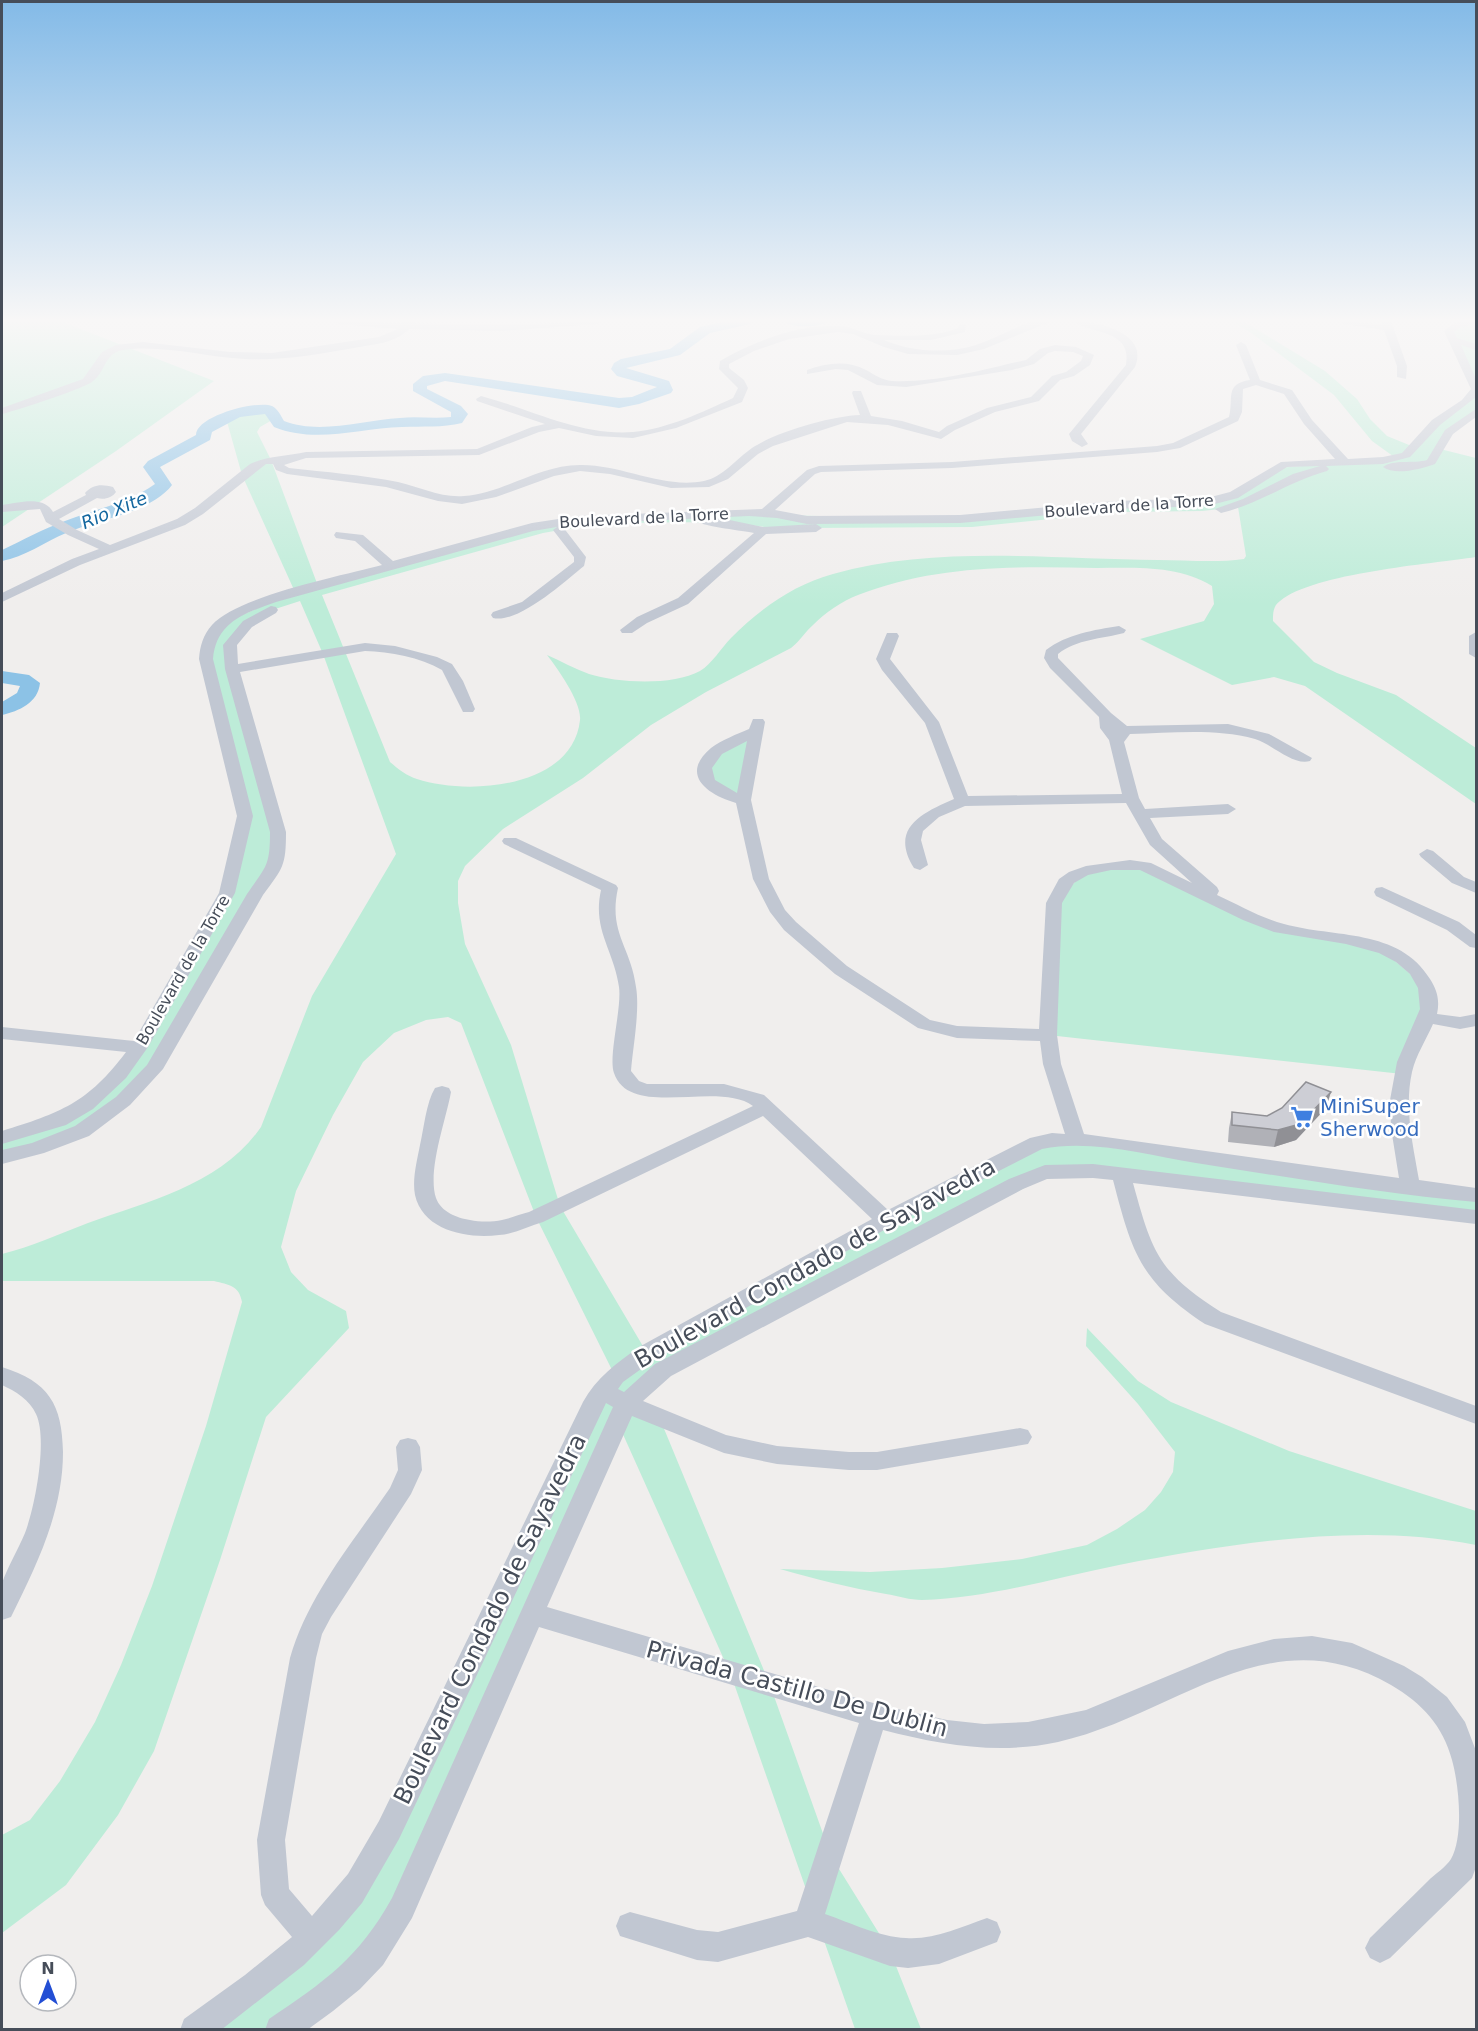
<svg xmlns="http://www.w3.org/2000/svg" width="1478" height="2031" viewBox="0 0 1478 2031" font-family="'DejaVu Sans',sans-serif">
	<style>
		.green { fill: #bdecd8; fill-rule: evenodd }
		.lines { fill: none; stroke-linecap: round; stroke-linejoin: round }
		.river { fill: #8cc2e6; fill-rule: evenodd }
		.minor { fill: #c1c7d2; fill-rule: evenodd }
		.wall { fill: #b0b1b7 }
		.shaded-wall { fill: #909095 }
		.building { fill: #cdced5; stroke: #909095; stroke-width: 1.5 }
		.labels { text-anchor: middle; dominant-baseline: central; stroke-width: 5; stroke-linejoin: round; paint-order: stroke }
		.far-street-label { font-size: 16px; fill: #464d59; stroke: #fff }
		.far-water-label { font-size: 18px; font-style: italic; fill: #14679f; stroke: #fff }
		.shop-label { font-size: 20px; fill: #366cbe; stroke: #fff; text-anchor: start }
		.near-street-label { font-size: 24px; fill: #464d59; stroke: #fff }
	</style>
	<rect width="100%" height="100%" fill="#f0eeed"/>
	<g class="green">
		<path d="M2,321H60L214,381L116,451L2,527Z"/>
		<path d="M1231,321H1243L1325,371L1357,399L1370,419L1387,436L1414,447L1475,388L1451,334L1457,325L1476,321V412L1449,432L1440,449L1476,458V557C1431,564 1314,573 1280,601C1273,606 1273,613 1273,621L1314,662L1337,673L1396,695L1476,748V804L1305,686L1274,677L1232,685L1140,639L1204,621L1214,604L1212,586C1178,565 1135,568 1097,568C1016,566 934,565 858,595C842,601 825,613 813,625C805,632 800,641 791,648L706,692L651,725L583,778L503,829L465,866L458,881V903L465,944L511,1045L560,1206L647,1353L1052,1140L1476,1195V1217L1270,1191L1058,1171L663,1370L627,1403L660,1419L770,1685L831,1856L890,1951L921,2029H855L731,1675L617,1421L402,1908L280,2029H195L345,1901L615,1376L536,1217L461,1023L448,1017L426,1020L394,1033L363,1062L333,1115L296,1191L281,1247L291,1272L308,1290L346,1311L349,1328L266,1417L220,1560L154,1751L118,1815L66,1885L2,1933V1835L30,1820L60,1781L95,1722L121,1665L152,1586L206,1426L242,1302C239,1285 229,1285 214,1281H2V1254C31,1247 59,1234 88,1223C150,1201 222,1184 261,1127L312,996L396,854L323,654L300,601L269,611L230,645L279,844L166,1050L123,1101L37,1148L2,1157V1138L29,1131L102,1092L219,909L245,816L206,659L219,625L295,592L242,475L226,418C241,412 260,402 274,414V419L260,427L257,432L271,460L318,586L532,527L724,514L960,519L1223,499L1276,468L1397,459L1372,441L1334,395L1250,332ZM1238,507L1246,556L1244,559C1216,563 1185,560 1158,560C1052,559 935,545 833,574C793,585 760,609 731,638C721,648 712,664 700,671C673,686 617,683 589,674C575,669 561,661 547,655C558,669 582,703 580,720C573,788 468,796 417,779C407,776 398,769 390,762L322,595L543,533C596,523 664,521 718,523C748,523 776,531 806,528L972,527L1120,512L1202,511Z"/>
		<path d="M756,731L743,800L719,793L705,768L710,759Z"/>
		<path d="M1140,865L1260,921L1376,945L1427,988L1402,1074L1048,1035L1054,903L1084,873Z"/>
		<path d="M1087,1328L1138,1381L1171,1402L1289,1451L1476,1511V1545C1361,1522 1234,1543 1119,1565C1054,1578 989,1598 922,1600C910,1600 898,1596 886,1594C850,1588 815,1579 780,1569L870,1572L942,1568L1022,1559L1087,1545L1117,1529L1145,1510L1161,1492L1173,1472L1175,1452L1138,1404L1086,1346Z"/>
	</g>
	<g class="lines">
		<g class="river">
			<path d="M727,321H752L750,324L710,333L680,355L626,368L669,381L673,390L671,393L639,404L619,408L445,381L427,386V389L461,406L468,414L462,423C442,428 423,426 402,427C359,428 316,444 274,427L265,414L240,417L212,432L210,440L160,467L172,485C152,512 96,520 66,533C45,542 24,557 2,561V550C23,540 43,529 65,521C96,509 128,503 155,484L143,467L148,461L196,435C196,416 257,400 272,406C278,409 281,416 284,421C320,435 363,420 400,418C417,416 433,419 451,417V412L413,391V384L423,376L445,373L619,398L632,397L657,387L617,376L611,369L614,363L621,359L670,349L700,327Z"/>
			<path d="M783,321H828C820,328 791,328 783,321Z"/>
			<path d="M2,671L29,675L40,683C38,703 19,711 2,715V702L17,693L20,686L2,683Z"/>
		</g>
		<g class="minor">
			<path d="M333,321L403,323L404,321H414L413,323L500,325L602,321L597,324L500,331L409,329C394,344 373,344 354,348C318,354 282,361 245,359C207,357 169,346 131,349C102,350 109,369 92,382C82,389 15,411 2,414V408L83,379L102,352L116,345L143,342L230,352L272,353L379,337L398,329L338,324Z"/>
			<path d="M1032,321H1052L984,349L957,355L908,354L884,347L853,334L838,332L789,339L754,351L729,364V368L744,380L748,388L742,402L676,428L633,438L596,436L559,428L539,432L479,455L306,458L284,465L289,468C326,472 362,475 398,482C420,487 441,498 464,496C505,493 540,464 582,465C623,465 663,489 704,481C723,477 736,459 752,448C776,432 831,416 860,415L852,393L853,391H861L871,416L902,421L939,432L947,426L987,408L1031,397L1052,376L1066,372L1081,361L1083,356L1073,352L1055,351L1048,353L1034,364L1012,370L906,387L877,385L848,370L836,369L807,374V370C827,363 847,360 866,370C875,375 882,380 892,381C929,383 976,372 1012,363L1026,360L1040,349L1055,345L1076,347L1094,355L1090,365L1074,376L1060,380L1039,401L995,412L955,430L941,439L888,425L847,422L773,446L758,454L728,479L709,487L671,488L610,474L580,471L554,476L496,497L462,504L438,501L386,487L287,474L276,470L273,464H266L203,514L185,525L80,565L2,602V593L72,559L99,549L68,535L46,522L40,509L2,512V505C19,503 43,495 53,512L86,495L85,493C93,484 102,484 113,487L116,492C112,498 104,500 97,498L59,519L77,530L110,545L177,519L195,508L250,464C266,456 288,456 306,452L477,449L532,427L545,424L477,401L476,399L481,396C531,409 580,436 633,432C667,429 703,412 733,398L738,388L719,369L720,361C754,341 800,324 839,326C852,326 863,334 875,335C901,336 933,338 958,328L960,324H966L965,332L931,340H884C911,352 948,354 976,345C995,339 1013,328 1032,321Z"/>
			<path d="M1072,321C1096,320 1150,333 1135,367L1081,434L1088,444L1082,447L1072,441L1069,434L1126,365C1133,329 1090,334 1072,321Z"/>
			<path d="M1338,321L1382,324L1381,321H1391L1407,366L1406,379L1397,377V366L1384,330L1343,324Z"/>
			<path d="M1463,321H1476V324L1460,327L1454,332L1457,338L1476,344V350L1461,345L1476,379V397L1440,425L1410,457L1383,464L1326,466L1329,469L1327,471C1290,481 1259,504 1221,513L1215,509L1243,499L1293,474L1320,466L1287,467L1238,498L1207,506L1115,509L960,523L807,524L777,518L749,516L578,524L560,526L563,527L586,557L584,566C565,581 519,624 493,618L491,615L493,612L522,602L574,562V557L553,530L557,527L533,531L276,602C245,613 216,622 213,659L253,816L235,893L148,1047L126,1078L93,1109L66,1125L2,1144V1131C60,1113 88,1103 126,1052L2,1039V1027L134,1041L219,893L237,816L199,659C200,646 203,635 212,625C238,596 341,576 382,565L355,541L336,538L334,535L336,532L363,535L393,561L532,523L578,516L762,509L807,470L819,466L952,462L1157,446L1173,443L1229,417C1234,398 1224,384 1250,380L1236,345L1241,342L1246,345L1260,380L1292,390L1312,420L1348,459L1383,457L1402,453L1432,420L1462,400L1471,389L1444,331L1454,323ZM1256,385L1284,394L1304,424L1335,459L1281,462L1230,492L1207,498L1115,501L960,515L807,516L775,510L815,474L821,472L952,468L1157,452L1180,448L1238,421L1242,412L1243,389Z"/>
			<path d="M1476,409V417L1453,434L1435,464C1421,469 1395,476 1383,467C1393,459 1414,464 1427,460L1445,430Z"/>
			<path d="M720,518L763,527L816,524L822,528L816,532L766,534L688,604L647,623L632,633H622L620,630L637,617L678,598L754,533C744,531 704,526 701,523L707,519Z"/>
			<path d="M271,606L276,607L278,610L276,613L252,627L237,645L238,664L365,643L395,646L437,657L452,664L463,681L475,709L473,712H463L442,670C420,657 390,652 365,651L240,672L286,832C286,866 283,868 263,895L163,1069L130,1105L89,1136L44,1153L2,1164V1150L32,1143L75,1126L116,1097L147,1065L247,894C266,866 270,867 270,832L225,669L223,645L243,621Z"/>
			<path d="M1119,626L1126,630L1124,633C1101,639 1077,639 1058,654V658L1111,713L1127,726L1228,724L1269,734L1312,758L1310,761C1293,766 1272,744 1255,739C1215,728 1172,733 1130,734L1124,742L1139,798L1145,809L1228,804L1236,809L1228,814L1150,818L1162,839L1217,887L1219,891L1217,895C1239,905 1261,918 1284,924C1334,938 1399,928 1430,979C1437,990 1440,1000 1437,1014L1460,1017L1476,1014V1026L1460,1029L1433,1024C1426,1040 1416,1055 1412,1072C1404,1108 1413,1145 1419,1180L1476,1188V1202C1383,1194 1288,1177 1196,1163C1147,1155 1091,1139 1042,1149L893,1225L655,1359L623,1382L618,1389L624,1392L655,1364L1009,1179L1045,1165L1093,1164L1476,1210V1224L1133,1183C1152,1252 1158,1272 1221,1312L1476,1406V1424L1205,1324C1140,1281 1132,1253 1113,1180L1093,1178L1047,1179L1023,1189L671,1376L643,1401L726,1435L777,1446L849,1452H877L1020,1428L1028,1430L1032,1437L1028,1444L877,1470H849L777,1464L724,1453L632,1416L547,1607L880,1705L947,1720L984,1724L1028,1722L1086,1710L1228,1651L1274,1639L1312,1636L1352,1643L1404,1666L1422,1677L1447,1697L1465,1722L1476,1751V1867L1472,1878L1390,1958L1380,1963L1370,1958L1365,1948L1370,1938C1389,1919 1409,1900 1428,1881C1435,1874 1446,1867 1451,1859C1464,1836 1459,1785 1452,1760C1443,1726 1422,1703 1391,1685C1268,1614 1175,1716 1058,1742C999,1755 941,1745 883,1730L825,1914C851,1923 879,1937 906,1938C934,1940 961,1927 987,1918L997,1922L1001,1932L997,1942L939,1964L908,1968L890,1966L808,1937L718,1962L697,1960L620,1936L616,1926L620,1916L630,1912L697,1930L718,1932L797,1911L859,1723L539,1627L412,1918L383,1965L360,1989L333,2011L307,2030H265L269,2019C325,1981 358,1959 392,1898L613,1407L606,1403L399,1839L362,1903L339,1930L304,1965L221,2030H180L184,2019L245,1975L292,1937L265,1905L261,1895L257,1840L290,1658C308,1595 353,1542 390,1488L398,1470L396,1447L400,1440L408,1438L416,1440L420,1447L422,1470L411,1494L331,1617L322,1634L316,1658L285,1840L289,1889L312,1916L348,1874L379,1821L583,1402C596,1378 617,1363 639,1347L872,1219L763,1116L543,1222C529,1226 514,1234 499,1235C468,1239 423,1231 415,1195C412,1179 417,1161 420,1145C424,1128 426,1103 435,1088L442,1086L449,1088L451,1092C446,1120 427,1171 436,1198C441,1212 457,1218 470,1220C480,1222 492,1222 502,1220C512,1218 520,1214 529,1212L753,1106C718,1080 630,1120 614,1073C608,1057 622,1008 619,987C614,950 592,930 601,890L504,844L502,841L504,838H516L616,885L618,888C608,933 631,947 636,987C640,1010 633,1047 631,1071L639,1081L647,1084H724L764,1095L888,1210L1030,1138L1052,1133L1065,1134L1043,1064L1040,1041L957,1038L918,1028L835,974L784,930L770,912L753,879L736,803C708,795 679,775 711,748C722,740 737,734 749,729L753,719H763L765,722L751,800L769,879L785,910L796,922L847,966L930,1020L957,1026L1039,1029L1046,903L1059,879L1069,872L1086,866L1130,860L1151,863L1192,883L1150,845L1126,803L965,806L939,817L923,831L921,840L928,865L920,870L914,868C889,828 922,813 954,799L925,723L882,670L876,659L887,633H897L899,636L890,659L939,722L968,796L1122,794L1109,740L1100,728L1099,717L1050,668L1044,658L1046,650C1067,634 1094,630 1119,626ZM747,741L737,793L715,780L712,768L722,754ZM1111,870H1140L1243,920L1274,932L1346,944L1379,953L1396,962L1410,974L1418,988L1420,1009L1397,1062L1390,1100L1391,1128L1399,1178L1084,1134L1061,1064L1057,1035L1062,903L1074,883L1088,875Z"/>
			<path d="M1476,632V658L1469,654V636Z"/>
			<path d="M1427,849L1433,851L1464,877L1476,882V893L1452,883L1421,857L1419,854Z"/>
			<path d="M1382,887L1459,922L1476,935V948L1470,947L1447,930L1376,896L1374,892L1376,888Z"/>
			<path d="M2,1367C49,1382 62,1404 63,1452C63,1512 37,1564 11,1617L2,1620C1,1610 0,1593 2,1583C8,1566 18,1550 25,1533C35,1507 48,1439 36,1414C30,1400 15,1391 2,1385Z"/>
		</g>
	</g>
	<path class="wall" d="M1326,1108L1296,1140L1274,1147L1228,1142L1229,1128L1232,1112L1267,1116Z"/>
	<path class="shaded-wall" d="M1331,1092L1326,1108L1296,1140L1274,1147L1278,1130Z"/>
	<path class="building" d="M1306,1082L1331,1092L1300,1124L1278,1130L1232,1125V1112L1267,1116L1282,1108Z"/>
	<linearGradient id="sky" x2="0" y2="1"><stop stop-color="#83bae7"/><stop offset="0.53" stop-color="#f8f7f7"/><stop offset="1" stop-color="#f8f7f7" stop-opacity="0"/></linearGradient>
	<rect width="1478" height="605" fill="url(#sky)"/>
	<defs>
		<g id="supermarket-bare" transform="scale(1.8)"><path d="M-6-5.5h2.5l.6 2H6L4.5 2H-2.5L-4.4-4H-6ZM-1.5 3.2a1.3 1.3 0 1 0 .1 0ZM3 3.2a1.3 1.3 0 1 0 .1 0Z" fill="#3f7fe0" stroke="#fff" stroke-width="2.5" paint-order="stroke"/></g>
	</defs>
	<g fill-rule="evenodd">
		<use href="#supermarket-bare" x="1302" y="1117"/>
	</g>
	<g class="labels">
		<g class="far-street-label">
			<text transform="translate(1129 506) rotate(-4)">Boulevard de la Torre</text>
			<text transform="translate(644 518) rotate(-3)">Boulevard de la Torre</text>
			<text transform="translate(183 970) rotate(-60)">Boulevard de la Torre</text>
		</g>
		<g class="far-water-label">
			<text transform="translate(114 510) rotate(-23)">Rio Xite</text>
		</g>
		<g class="shop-label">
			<text x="1320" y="1106">MiniSuper<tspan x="1320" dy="23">Sherwood</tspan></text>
		</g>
		<g class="near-street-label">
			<text transform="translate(815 1263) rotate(-29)">Boulevard Condado de Sayavedra</text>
			<text transform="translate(490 1619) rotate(-64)">Boulevard Condado de Sayavedra</text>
			<text transform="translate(797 1689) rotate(15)">Privada Castillo De Dublin</text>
		</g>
	</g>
	<rect width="1478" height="2031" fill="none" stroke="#464d59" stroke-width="6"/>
	<g transform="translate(48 1983)"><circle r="28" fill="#ffffff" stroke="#b5b8bd" stroke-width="1.5"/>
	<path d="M0-4.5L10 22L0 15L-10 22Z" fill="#234ed4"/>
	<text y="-9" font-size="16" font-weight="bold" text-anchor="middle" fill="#464d59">N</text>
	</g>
</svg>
